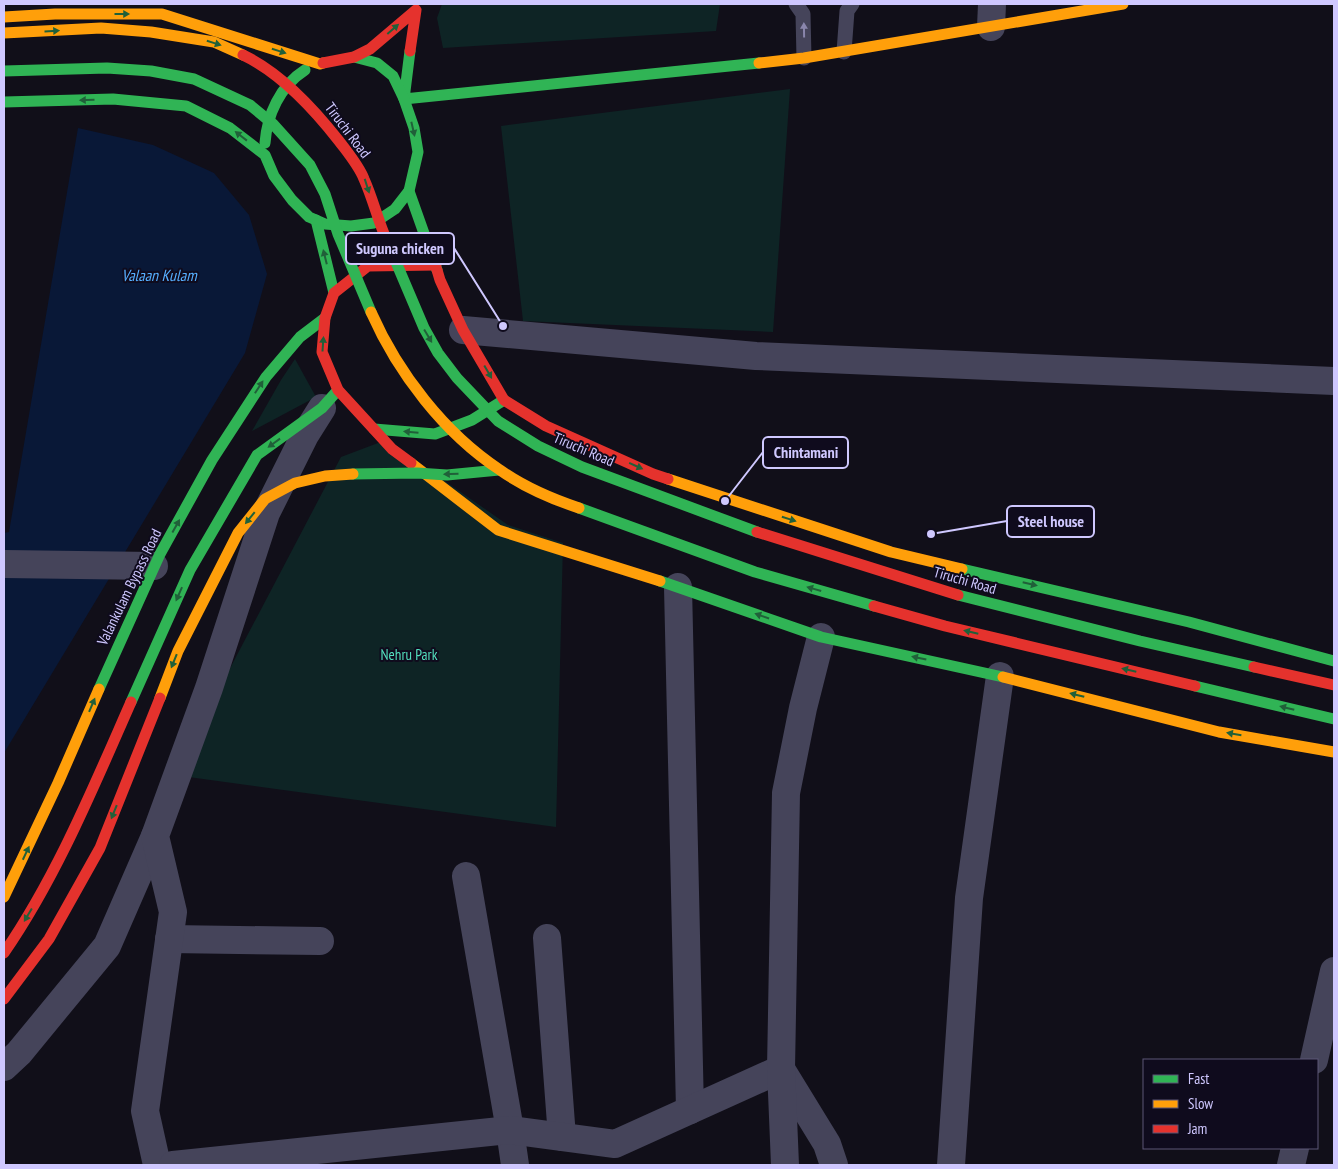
<svg xmlns="http://www.w3.org/2000/svg" width="1338" height="1169" viewBox="0 0 1338 1169" font-family="'PT Sans Narrow',sans-serif">
	<style>
		.green { fill: #0e2425 }
		.water { fill: #091837 }
		.lines { fill: none; stroke-linecap: round; stroke-linejoin: round }
		.lane { stroke: #45445a; stroke-width: 15 }
		.street { stroke: #45445a; stroke-width: 28 }
		.fast { stroke: #30b455; stroke-width: 11 }
		.slow { stroke: #ff9f0a; stroke-width: 11 }
		.jam { stroke: #e5322d; stroke-width: 11 }
		.fast-bridge { stroke: #30b455; stroke-width: 11 }
		.slow-bridge { stroke: #ff9f0a; stroke-width: 11 }
		.jam-bridge { stroke: #e5322d; stroke-width: 11 }
		.oneway { fill: #206039 }
		.oneway2 { fill: #8a86ac }
		.labels { text-anchor: middle; dominant-baseline: central; stroke-width: 4; stroke-linejoin: round; paint-order: stroke }
		.street-label { font-size: 15px; fill: #cfc8ff; stroke: #0f0b1d }
		.park-label { font-size: 15px; fill: #53dfbe; stroke: #0f0b1d }
		.water-label { font-size: 16px; font-style: italic; fill: #56afff; stroke: #0f0b1d }
		.leader { fill: none; stroke: #cfc8ff; stroke-width: 2 }
		.callout-dot { fill: #cfc8ff; stroke: #0f0b1d; stroke-width: 2 }
		.callout { fill: #0f0b1d; stroke: #cfc8ff; stroke-width: 2 }
		.callout-label { font-size: 16px; text-anchor: middle; font-weight: bold; fill: #cfc8ff }
	</style>
	<rect width="100%" height="100%" fill="#110f19"/>
	<g class="green">
		<path d="M442,4H720L716,31L443,48L437,18Z"/>
		<path d="M790,89L773,332L523,321L501,126Z"/>
		<path d="M295,359L316,397L252,431L281,380Z"/>
		<path d="M386,440L508,525L563,543L556,827L174,775L341,457Z"/>
	</g>
	<path class="water" d="M78,128L153,145L214,173L249,215L267,274L245,353L4,753V533L9,532Z"/>
	<g class="lines">
		<g class="lane">
			<path d="M796,4L803,14L804,58"/>
			<path d="M844,52L847,11L852,4"/>
		</g>
		<g class="street">
			<path d="M991,27L992,4"/>
			<path d="M463,330L756,356L1334,381"/>
			<path d="M4,564L154,566"/>
			<path d="M678,587L690,1110"/>
			<path d="M466,876L510,1130L515,1165"/>
			<path d="M547,938L562,1137"/>
			<path d="M169,939L320,941"/>
			<path d="M1314,1060L1334,971"/>
			<path d="M4,1067L19,1053L107,946L155,836"/>
			<path d="M157,1165L145,1111L173,912L155,836L209,688L266,513L305,435L322,408"/>
			<path d="M173,1165L510,1130L615,1144L781,1069L827,1144L834,1165"/>
			<path d="M785,1165L781,1069L786,793L803,708L821,637"/>
			<path d="M951,1165L969,898L1000,676"/>
			<path d="M1291,1165L1295,1148"/>
		</g>
		<g class="fast">
			<path d="M410,51L404,99L759,63"/>
			<path d="M354,57L377,63L393,76L404,99L414,128L418,152L409,191L437,270"/>
			<path d="M4,102L113,99L186,106L230,128L265,155L274,176L292,200L309,217L325,224L351,226L374,223L395,209L409,191"/>
			<path d="M265,143C267,115 280,86 305,70"/>
			<path d="M316,220L334,293"/>
			<path d="M374,429L435,434L472,420L504,400"/>
			<path d="M962,569L1189,622L1334,661"/>
			<path d="M660,581L821,637L1003,677"/>
			<path d="M99,689L160,554L212,460L266,377L300,337L325,318"/>
			<path d="M131,702L190,570L257,455L322,408L338,390"/>
		</g>
		<g class="slow">
			<path d="M4,17L55,14H162L320,64L323,63"/>
			<path d="M759,63L804,58L1123,4"/>
			<path d="M411,463L498,530L660,581"/>
			<path d="M668,479L891,552L962,569"/>
			<path d="M1003,677L1219,732L1334,752"/>
			<path d="M4,897L58,783L99,689"/>
		</g>
		<g class="jam">
			<path d="M323,63L354,57L370,49L416,10L410,51"/>
			<path d="M437,270L440,280L463,330L504,400L546,426L653,474L668,479"/>
			<path d="M411,463L392,449L338,390L322,352L325,318L334,293L368,266L436,265"/>
			<path d="M4,953C57,876 93,788 131,702"/>
		</g>
		<g class="fast-bridge">
			<path d="M4,71L107,68L151,71L194,79L250,105L273,124L310,165L325,194L338,234L371,312"/>
			<path d="M387,241L424,328L438,353L457,378L498,421L538,446L582,467L757,532"/>
			<path d="M353,474L417,473L447,475L499,470"/>
			<path d="M579,508L755,572L874,606"/>
			<path d="M958,595L1140,641L1254,667"/>
			<path d="M1195,686L1334,719"/>
		</g>
		<g class="slow-bridge">
			<path d="M4,33L101,28L151,32L214,42L243,55"/>
			<path d="M371,312C398,373 444,433 500,470C524,487 552,499 579,508"/>
			<path d="M160,698L178,651L238,533L265,499L295,483L325,476L353,474"/>
		</g>
		<g class="jam-bridge">
			<path d="M243,55C281,73 314,109 339,141C348,153 359,166 364,179C373,199 378,221 387,241"/>
			<path d="M757,532L958,595"/>
			<path d="M874,606L945,626L1195,686"/>
			<path d="M1254,667L1334,685"/>
			<path d="M4,999L49,939L100,848L160,698"/>
		</g>
	</g>
	<defs><path id="oneway-solid" d="M-6-.8H1V-3.2L6.5 0L1 3.2V.8H-6Z" transform="scale(1.25)"/></defs>
	<g class="oneway">
		<use href="#oneway-solid" transform="translate(122 14)"/>
		<use href="#oneway-solid" transform="translate(393 29) rotate(-41)"/>
		<use href="#oneway-solid" transform="translate(52 31) rotate(-3)"/>
		<use href="#oneway-solid" transform="translate(214 43) rotate(17)"/>
		<use href="#oneway-solid" transform="translate(279 51) rotate(18)"/>
		<use href="#oneway-solid" transform="translate(87 100) rotate(179)"/>
		<use href="#oneway-solid" transform="translate(413 129) rotate(77)"/>
		<use href="#oneway-solid" transform="translate(241 136) rotate(-142)"/>
		<use href="#oneway-solid" transform="translate(367 186) rotate(72)"/>
		<use href="#oneway-solid" transform="translate(325 257) rotate(-104)"/>
		<use href="#oneway-solid" transform="translate(428 336) rotate(59)"/>
		<use href="#oneway-solid" transform="translate(323 344) rotate(-86)"/>
		<use href="#oneway-solid" transform="translate(488 372) rotate(60)"/>
		<use href="#oneway-solid" transform="translate(259 387) rotate(-57)"/>
		<use href="#oneway-solid" transform="translate(411 432) rotate(-175)"/>
		<use href="#oneway-solid" transform="translate(274 443) rotate(144)"/>
		<use href="#oneway-solid" transform="translate(636 466) rotate(24)"/>
		<use href="#oneway-solid" transform="translate(451 474) rotate(178)"/>
		<use href="#oneway-solid" transform="translate(250 518) rotate(129)"/>
		<use href="#oneway-solid" transform="translate(789 519) rotate(18)"/>
		<use href="#oneway-solid" transform="translate(176 526) rotate(-61)"/>
		<use href="#oneway-solid" transform="translate(1030 584) rotate(13)"/>
		<use href="#oneway-solid" transform="translate(814 589) rotate(-164)"/>
		<use href="#oneway-solid" transform="translate(179 594) rotate(114)"/>
		<use href="#oneway-solid" transform="translate(762 616) rotate(-161)"/>
		<use href="#oneway-solid" transform="translate(971 632) rotate(-167)"/>
		<use href="#oneway-solid" transform="translate(919 658) rotate(-168)"/>
		<use href="#oneway-solid" transform="translate(174 661) rotate(112)"/>
		<use href="#oneway-solid" transform="translate(1129 670) rotate(-167)"/>
		<use href="#oneway-solid" transform="translate(1077 695) rotate(-166)"/>
		<use href="#oneway-solid" transform="translate(92 705) rotate(-67)"/>
		<use href="#oneway-solid" transform="translate(1287 708) rotate(-166)"/>
		<use href="#oneway-solid" transform="translate(1234 734) rotate(-170)"/>
		<use href="#oneway-solid" transform="translate(114 812) rotate(112)"/>
		<use href="#oneway-solid" transform="translate(26 853) rotate(-65)"/>
		<use href="#oneway-solid" transform="translate(28 915) rotate(121)"/>
	</g>
	<use class="oneway2" href="#oneway-solid" transform="translate(804 30) rotate(-91)"/>
	<g class="labels">
		<g class="street-label">
			<text transform="translate(348 130) rotate(53)">Tiruchi Road</text>
			<text transform="translate(584 449) rotate(23)">Tiruchi Road</text>
			<text transform="translate(965 580) rotate(16)">Tiruchi Road</text>
			<text transform="translate(129 587) rotate(-64)">Valankulam Bypass Road</text>
		</g>
		<g class="park-label">
			<text x="409" y="654">Nehru Park</text>
		</g>
		<g class="water-label">
			<text x="159" y="275">Valaan Kulam</text>
		</g>
	</g>
	<path class="leader" d="M503 326L454 248M725 501L763 452M931 534L1007 521"/>
	<g class="callout-dot">
		<circle cx="503" cy="326" r="5"/>
		<circle cx="725" cy="501" r="5"/>
		<circle cx="931" cy="534" r="5"/>
	</g>
	<g class="callout">
		<rect x="346" y="233" width="108" height="31" rx="5"/>
		<rect x="763" y="437" width="85" height="31" rx="5"/>
		<rect x="1007" y="506" width="87" height="31" rx="5"/>
	</g>
	<g class="callout-label">
		<text x="400" y="254">Suguna chicken</text>
		<text x="806" y="458">Chintamani</text>
		<text x="1051" y="527">Steel house</text>
	</g>
	<rect width="1338" height="1169" fill="none" stroke="#cfc8ff" stroke-width="10"/>
	<rect x="1143" y="1059" width="175" height="90" fill="#0f0b1d" stroke="#5c5777"/>
	<rect x="1153" y="1075" width="25" height="8" fill="#30b455" stroke="#5c5777"/>
	<text x="1188" y="1084" font-size="15" fill="#cfc8ff">Fast</text>
	<rect x="1153" y="1100" width="25" height="8" fill="#ff9f0a" stroke="#5c5777"/>
	<text x="1188" y="1109" font-size="15" fill="#cfc8ff">Slow</text>
	<rect x="1153" y="1125" width="25" height="8" fill="#e5322d" stroke="#5c5777"/>
	<text x="1188" y="1134" font-size="15" fill="#cfc8ff">Jam</text>
</svg>
